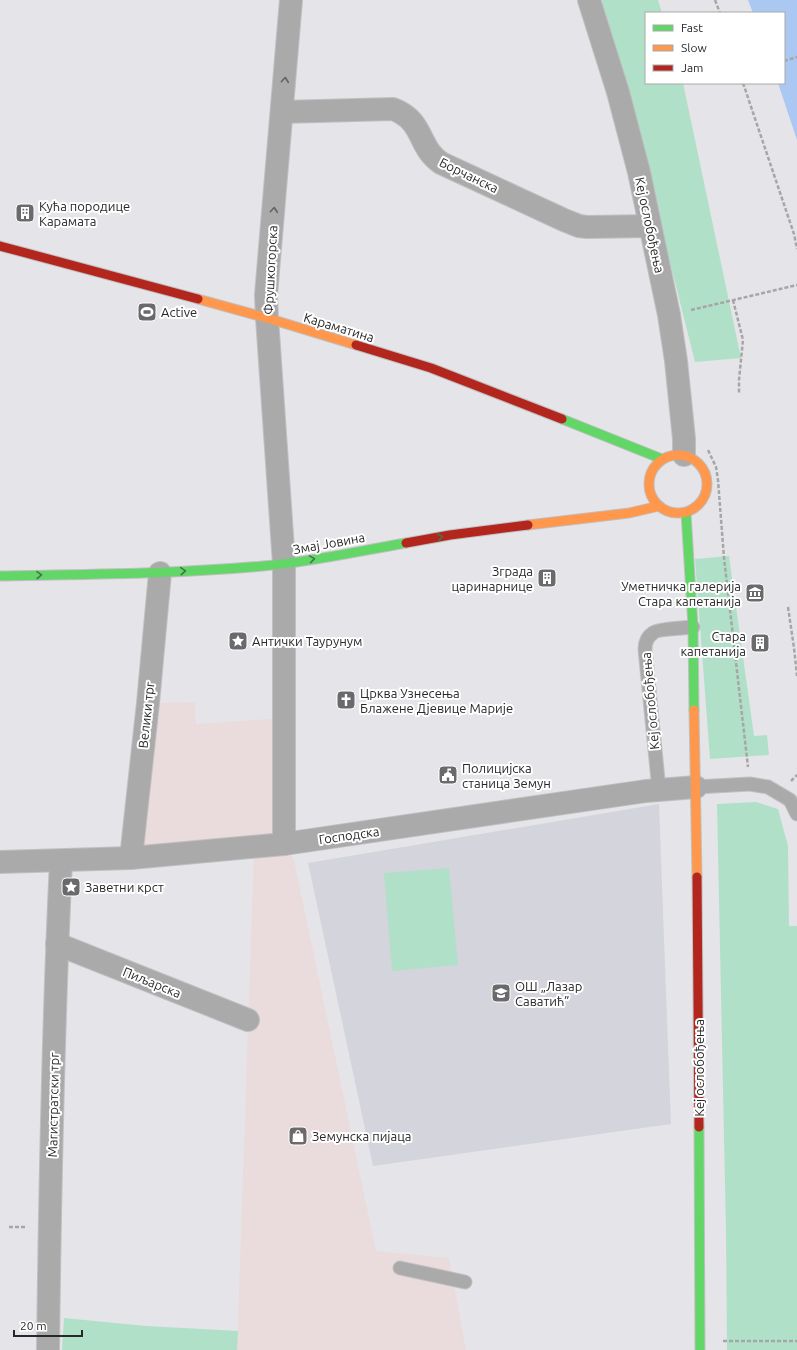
<svg xmlns="http://www.w3.org/2000/svg" width="797" height="1350" viewBox="0 0 797 1350" font-family="Ubuntu,sans-serif">
	<style>
		.commercial { fill: #eadbdc }
		.built { fill: #d4d4dd }
		.green { fill: #b0e0c8 }
		.water { fill: #aac8f2 }
		.lines { fill: none; stroke-linecap: round; stroke-linejoin: round }
		.lane-casing { stroke: #c0c0c2; stroke-width: 15 }
		.street-casing { stroke: #c0c0c2; stroke-width: 24 }
		.fast-casing { stroke: #c0c0c2; stroke-width: 11 }
		.slow-casing { stroke: #c0c0c2; stroke-width: 11 }
		.jam-casing { stroke: #c0c0c2; stroke-width: 11 }
		.path { stroke: #a7a6a7; stroke-width: 2.5; stroke-dasharray: 4 2; stroke-linecap: butt }
		.lane { stroke: #abaaaa; stroke-width: 13 }
		.street { stroke: #abaaaa; stroke-width: 22 }
		.fast { stroke: #63d668; stroke-width: 9 }
		.slow { stroke: #ff974d; stroke-width: 9 }
		.jam { stroke: #b3261e; stroke-width: 9 }
		.oneway { stroke: #636264 }
		.oneway2 { stroke: #437646 }
		.labels { text-anchor: middle; dominant-baseline: central; stroke-width: 4; stroke-linejoin: round; paint-order: stroke }
		.street-label { font-size: 13px; fill: #28282a; stroke: #fff }
		.poi-label { font-size: 13px; fill: #28282a; stroke: #fff; text-anchor: start }
	</style>
	<rect width="100%" height="100%" fill="#e5e5e9"/>
	<path class="commercial" d="M195,702L196,724L284,718V844L294,860L376,1251L449,1258L466,1350H237L254,848L131,858L148,703Z"/>
	<path class="built" d="M659,804L671,1124L373,1166L308,863Z"/>
	<g class="green">
		<path d="M598,0H658L662,13H646V83H683L741,358L695,362L647,170Z"/>
		<path d="M729,556L754,736L767,735L769,755L710,759L695,559Z"/>
		<path d="M756,802L778,809L788,846L789,926H797V1350H727L726,1231L717,804Z"/>
		<path d="M449,868L458,965L392,971L384,873Z"/>
		<path d="M64,1318L146,1326L238,1331L237,1350H62Z"/>
	</g>
	<path class="water" d="M748,0H797V140L778,83H784V13H753Z"/>
	<g class="lines">
		<g class="lane-casing">
			<g id="lane">
				<path d="M696,787L750,784L768,787L790,800L797,814"/>
				<path d="M659,790L645,649C645,643 647,637 653,633C657,629 686,628 693,627"/>
				<path d="M400,1268L465,1282"/>
			</g>
		</g>
		<g class="street-casing">
			<g id="street">
				<path d="M589,0L618,92L639,172L669,315L676,361L684,439V455"/>
				<path d="M282,112L393,109C425,121 417,147 441,163L564,220L579,226L587,227L650,226"/>
				<path d="M284,844V564L267,318L266,295L291,0"/>
				<path d="M131,858L148,703L160,573"/>
				<path d="M0,862L131,858L284,844L646,791L696,787"/>
				<path d="M57,944L248,1020"/>
				<path d="M48,1350C50,1187 53,1024 61,861"/>
			</g>
		</g>
		<g class="fast-casing">
			<g id="fast">
				<path d="M562,419L662,459"/>
				<path d="M686,513L693,627L694,710"/>
				<path d="M0,576C88,574 175,574 263,566C311,562 359,551 406,543"/>
				<path d="M699,1127L700,1350"/>
			</g>
		</g>
		<g class="slow-casing">
			<g id="slow">
				<path d="M198,299L267,318L356,345"/>
				<circle cx="678" cy="484" r="29"/>
				<path d="M528,525L629,513L659,506"/>
				<path d="M694,710L697,877"/>
			</g>
		</g>
		<g class="jam-casing">
			<g id="jam">
				<path d="M0,246L198,299"/>
				<path d="M356,345L431,368L562,419"/>
				<path d="M406,543L450,535L528,525"/>
				<path d="M697,877L699,1127"/>
			</g>
		</g>
		<g class="path">
			<path d="M715,0L720,13"/>
			<path d="M784,61L797,57"/>
			<path d="M743,83L794,234L797,249"/>
			<path d="M733,300L743,340L739,380V393"/>
			<path d="M691,310L797,285"/>
			<path d="M708,450L716,467L718,480L724,558L748,767"/>
			<path d="M788,607L794,648L797,676"/>
			<path d="M791,781L797,775"/>
			<path d="M9,1227H27"/>
			<path d="M723,1341H797"/>
		</g>
		<use href="#lane" class="lane"/>
		<use href="#street" class="street"/>
		<use href="#fast" class="fast"/>
		<use href="#slow" class="slow"/>
		<use href="#jam" class="jam"/>
	</g>
	<defs><path id="oneway-chevron" d="M-2-3.5L2.5 0L-2 3.5" fill="none" stroke-width="1.6" stroke-linecap="round" stroke-linejoin="round"/></defs>
	<g class="oneway">
		<use href="#oneway-chevron" transform="translate(285 80) rotate(-85)"/>
		<use href="#oneway-chevron" transform="translate(274 210) rotate(-85)"/>
	</g>
	<g class="oneway2">
		<use href="#oneway-chevron" transform="translate(440 537) rotate(-10)"/>
		<use href="#oneway-chevron" transform="translate(312 559) rotate(-9)"/>
		<use href="#oneway-chevron" transform="translate(183 571) rotate(-4)"/>
		<use href="#oneway-chevron" transform="translate(39 575) rotate(-1)"/>
	</g>
	<defs>
		<g id="building-square" transform="scale(1)"><rect x="-9" y="-9" width="18" height="18" rx="4" fill="#6a6a6d" stroke="#fff"/><path d="M-4-6H4V6H1V3H-1V6H-4ZM-2.5-4.3h1.7v1.8h-1.7ZM.8-4.3h1.7v1.8H.8ZM-2.5-1h1.7V.8h-1.7ZM.8-1h1.7V.8H.8Z" fill="#fff"/></g>
		<g id="stadium-square" transform="scale(1)"><rect x="-9" y="-9" width="18" height="18" rx="4" fill="#6a6a6d" stroke="#fff"/><path d="M0-5a6.5 5 0 1 0 0 10a6.5 5 0 1 0 0-10ZM-3.5-1.8h7v3.6h-7Z" fill="#fff"/></g>
		<g id="museum-square" transform="scale(1)"><rect x="-9" y="-9" width="18" height="18" rx="4" fill="#6a6a6d" stroke="#fff"/><path d="M0-6L6-3V-2H-6V-3ZM-5-1h2V3h-2ZM-1-1h2V3h-2ZM3-1h2V3H3ZM-6 4H6V6H-6Z" fill="#fff"/></g>
		<g id="sight-square" transform="scale(1)"><rect x="-9" y="-9" width="18" height="18" rx="4" fill="#6a6a6d" stroke="#fff"/><path d="M0-6L1.8-2.2L6-1.7L2.9 1.2L3.7 5.4L0 3.3L-3.7 5.4L-2.9 1.2L-6-1.7L-1.8-2.2Z" fill="#fff"/></g>
		<g id="church-square" transform="scale(1)"><rect x="-9" y="-9" width="18" height="18" rx="4" fill="#6a6a6d" stroke="#fff"/><path d="M-1.2-6h2.4v3.5h3.3v2.4h-3.3V6h-2.4V-.1h-3.3v-2.4h3.3Z" fill="#fff"/></g>
		<g id="civic-square" transform="scale(1)"><rect x="-9" y="-9" width="18" height="18" rx="4" fill="#6a6a6d" stroke="#fff"/><path d="M-.6-6.5H3V-4.5H.6V-3L4-1V1h2V6H-6V1h2V-1L-.6-3ZM-1.2 2.5V6h2.4V2.5Z" fill="#fff"/></g>
		<g id="school-square" transform="scale(1)"><rect x="-9" y="-9" width="18" height="18" rx="4" fill="#6a6a6d" stroke="#fff"/><path d="M0-5L7-2L0 1L-7-2ZM-4 1L0 2.5L4 1V4Q0 6-4 4Z" fill="#fff"/></g>
		<g id="shop-square" transform="scale(1)"><rect x="-9" y="-9" width="18" height="18" rx="4" fill="#6a6a6d" stroke="#fff"/><path d="M-5-2.5h2.3a2.7 3.5 0 0 1 5.4 0H5L5.5 6h-11ZM-1.5-2.5h3a1.5 2.3 0 0 0-3 0Z" fill="#fff"/></g>
	</defs>
	<g fill-rule="evenodd">
		<use href="#building-square" x="25" y="213"/>
		<use href="#stadium-square" x="147" y="312"/>
		<use href="#building-square" x="547" y="578"/>
		<use href="#museum-square" x="755" y="593"/>
		<use href="#sight-square" x="238" y="641"/>
		<use href="#building-square" x="760" y="643"/>
		<use href="#church-square" x="346" y="700"/>
		<use href="#civic-square" x="448" y="775"/>
		<use href="#sight-square" x="71" y="887"/>
		<use href="#school-square" x="501" y="993"/>
		<use href="#shop-square" x="298" y="1136"/>
	</g>
	<g class="labels">
		<g class="street-label">
			<text transform="translate(469 175) rotate(26)">Борчанска</text>
			<text transform="translate(650 225) rotate(78)">Кеј ослобођења</text>
			<text transform="translate(270 270) rotate(-87)">Фрушкогорска</text>
			<text transform="translate(339 327) rotate(17)">Караматина</text>
			<text transform="translate(329 543) rotate(-10)">Змај Јовина</text>
			<text transform="translate(650 701) rotate(-95)">Кеј ослобођења</text>
			<text transform="translate(146 715) rotate(-84)">Велики трг</text>
			<text transform="translate(349 835) rotate(-8)">Господска</text>
			<text transform="translate(152 982) rotate(22)">Пиљарска</text>
			<text transform="translate(699 1068) rotate(-90)">Кеј ослобођења</text>
			<text transform="translate(53 1105) rotate(-89)">Магистратски трг</text>
		</g>
		<g class="poi-label">
			<text x="39" y="206">Кућа породице<tspan x="39" dy="15">Карамата</tspan></text>
			<text x="161" y="312">Active</text>
			<text x="533" y="571" text-anchor="end">Зграда<tspan x="533" dy="15">царинарнице</tspan></text>
			<text x="741" y="586" text-anchor="end">Уметничка галерија<tspan x="741" dy="15">Стара капетанија</tspan></text>
			<text x="746" y="636" text-anchor="end">Стара<tspan x="746" dy="15">капетанија</tspan></text>
			<text x="252" y="641">Антички Таурунум</text>
			<text x="360" y="693">Црква Узнесења<tspan x="360" dy="15">Блажене Дјевице Марије</tspan></text>
			<text x="462" y="768">Полицијска<tspan x="462" dy="15">станица Земун</tspan></text>
			<text x="85" y="887">Заветни крст</text>
			<text x="515" y="986">ОШ „Лазар<tspan x="515" dy="15">Саватић”</tspan></text>
			<text x="312" y="1136">Земунска пијаца</text>
		</g>
	</g>
	<rect x="645" y="12" width="140" height="72" fill="#ffffff" stroke="#a9a9aa"/>
	<rect x="653" y="25" width="20" height="6" fill="#63d668" stroke="#a9a9aa"/>
	<text x="681" y="32" font-size="12" fill="#28282a">Fast</text>
	<rect x="653" y="45" width="20" height="6" fill="#ff974d" stroke="#a9a9aa"/>
	<text x="681" y="52" font-size="12" fill="#28282a">Slow</text>
	<rect x="653" y="65" width="20" height="6" fill="#b3261e" stroke="#a9a9aa"/>
	<text x="681" y="72" font-size="12" fill="#28282a">Jam</text>
	<path d="M14 1330v6h68v-6" fill="none" stroke="#28282a" stroke-width="2"/>
	<text x="20" y="1330" font-size="12" fill="#28282a" stroke="#ffffff" stroke-width="3" paint-order="stroke">20 m</text>
</svg>
